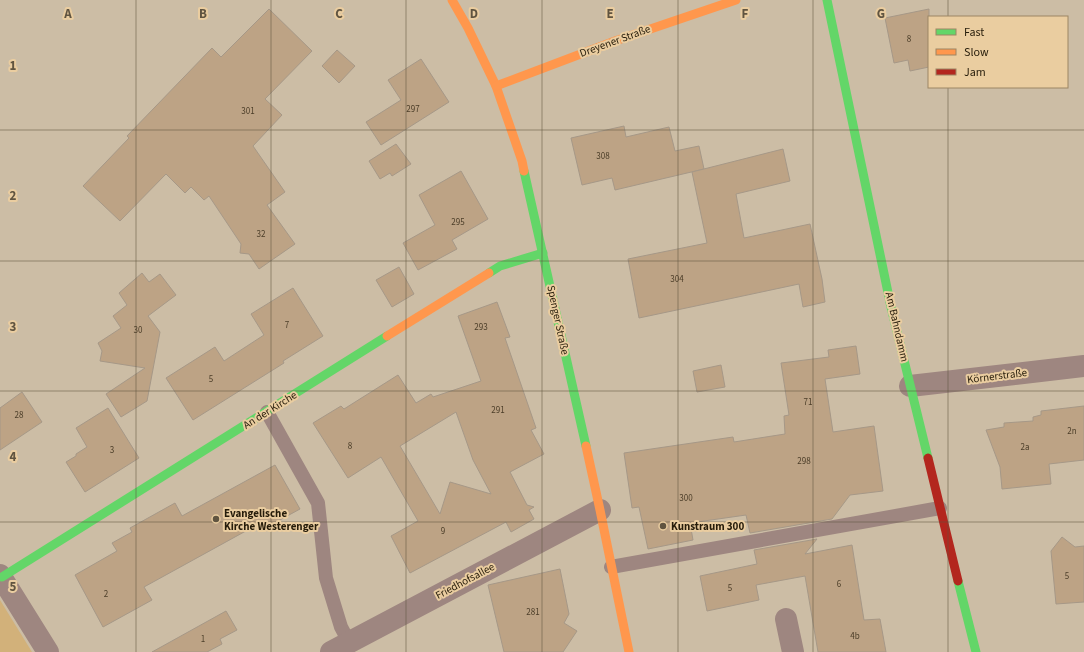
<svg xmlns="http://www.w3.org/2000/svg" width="1084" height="652" viewBox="0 0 1084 652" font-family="'Source Sans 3',sans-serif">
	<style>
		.green { fill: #d2b17a }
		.building { fill: #bda385; stroke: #a69887; fill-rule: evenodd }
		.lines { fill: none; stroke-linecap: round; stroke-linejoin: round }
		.lane { stroke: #9e8680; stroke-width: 14 }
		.street { stroke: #9e8680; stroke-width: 22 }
		.fast { stroke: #63d668; stroke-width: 9 }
		.slow { stroke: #ff974d; stroke-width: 9 }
		.jam { stroke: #b3261e; stroke-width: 9 }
		.grid { fill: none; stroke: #605440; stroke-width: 1; stroke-opacity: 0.55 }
		.poi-dot { fill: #605440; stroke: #eacda0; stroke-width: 1.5 }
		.labels { text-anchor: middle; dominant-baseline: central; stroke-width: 4; stroke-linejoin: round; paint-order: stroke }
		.number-label { font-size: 9px; fill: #4c3e29 }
		.street-label { font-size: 11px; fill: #261c0a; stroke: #eacda0 }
		.poi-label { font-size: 11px; font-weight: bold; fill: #261c0a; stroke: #eacda0; text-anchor: start }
		.grid-label { font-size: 13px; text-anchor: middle; font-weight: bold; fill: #605440; stroke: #eacda0; stroke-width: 4; stroke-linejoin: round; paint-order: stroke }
	</style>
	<rect width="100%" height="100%" fill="#ccbda5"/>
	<path class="green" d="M0,600L32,652H0Z"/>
	<g class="building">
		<path d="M269,9L312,51L265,99L282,115L253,146L285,192L267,205L295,244L259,269L249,254L240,253L241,244L209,196L204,200L191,187L185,193L166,174L120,221L83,186L129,138L127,136L212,48L221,57Z"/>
		<path d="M929,9V67L910,71L908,60L894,63L885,18Z"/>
		<path d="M337,50L355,66L339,83L322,66Z"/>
		<path d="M421,59L449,102L381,145L366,122L401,100L388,80Z"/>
		<path d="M624,126L626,137L669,127L675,151L699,146L704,169L615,190L612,178L582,185L571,138Z"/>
		<path d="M396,144L411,164L392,176L390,173L380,179L369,161Z"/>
		<path d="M783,149L790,181L736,194L744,238L810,224L822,279L825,302L803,307L799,284L724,300L639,318L628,259L707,243L692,172Z"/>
		<path d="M461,171L488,219L452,240L457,249L418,270L403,243L435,225L419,195Z"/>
		<path d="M399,267L414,294L392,307L376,280Z"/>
		<path d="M142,273L149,282L160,274L176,295L148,316L160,332L147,401L121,417L106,394L145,368L100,361L102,351L98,343L121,328L113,316L127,305L119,293Z"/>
		<path d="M293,288L323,336L283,361L284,363L193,420L166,378L215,347L224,361L264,335L251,314Z"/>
		<path d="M497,302L510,337L505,338L536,428L531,430L544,454L510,472L527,505L534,507L529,510L534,519L511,532L506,522L410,573L391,536L418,521L381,457L348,478L313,423L341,406L344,409L398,375L416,403L431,394L433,397L481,381L458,316ZM456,412L473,460L491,494L450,482L440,514L400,446Z"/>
		<path d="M856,346L860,374L825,379L833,432L874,426L883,491L850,495L832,519L750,533L746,515L690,523L693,540L648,549L639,507L632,508L624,453L733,437L734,442L785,434L784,416L789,415L781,363L829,357L828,350Z"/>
		<path d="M721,365L725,387L697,392L693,371Z"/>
		<path d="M22,392L42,422L0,450V408Z"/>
		<path d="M1084,406V460L1049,464L1051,484L1002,489L1000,467L986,430L1004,427V423L1033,421V417L1041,415V411Z"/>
		<path d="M108,408L139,458L85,492L66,462L76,456V454L87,447L76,428Z"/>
		<path d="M275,465L300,509L267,527L264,521L144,587L152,600L103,627L75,575L117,551L112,543L132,532L130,528L175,503L182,516Z"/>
		<path d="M1062,537L1075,547L1084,546V602L1056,604L1051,551Z"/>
		<path d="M817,539L805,554L852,545L864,620L880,619L886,652H818L805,576L756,585L759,600L707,611L700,576L757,564L754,550Z"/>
		<path d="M560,569L569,614L564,623L577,631L563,652H504L488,585Z"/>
		<path d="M226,611L237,630L220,639L222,644L207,652H152Z"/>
	</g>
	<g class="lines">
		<g class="lane">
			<path d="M267,412L318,503L326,578L341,627L349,642"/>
			<path d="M611,567L940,508"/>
		</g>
		<g class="street">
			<path d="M910,386L1084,366"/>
			<path d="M0,575L48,652"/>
			<path d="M786,619L793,652"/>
			<path d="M331,652L600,510"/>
		</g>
		<g class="fast">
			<path d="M827,0L891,307L928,458"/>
			<path d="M524,171L586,446"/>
			<path d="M489,273L500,266L543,253"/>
			<path d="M2,577L387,336"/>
			<path d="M958,581L976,652"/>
		</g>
		<g class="slow">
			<path d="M452,0L468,28L496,86L522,161L524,171"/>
			<path d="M496,86L615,41L736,0"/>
			<path d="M387,336L489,273"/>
			<path d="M586,446L600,510L629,652"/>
		</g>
		<path class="jam" d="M928,458L958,581"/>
	</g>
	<path class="grid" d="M136,0V652M271,0V652M406,0V652M542,0V652M678,0V652M813,0V652M948,0V17M948,87V652M0,130H1084M0,261H1084M0,391H1084M0,522H1084"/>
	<g class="poi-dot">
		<circle cx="216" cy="519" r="4"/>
		<circle cx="663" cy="526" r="4"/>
	</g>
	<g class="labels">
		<g class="number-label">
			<text x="909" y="39">8</text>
			<text x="413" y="109">297</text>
			<text x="248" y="111">301</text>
			<text x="603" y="156">308</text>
			<text x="458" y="222">295</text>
			<text x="261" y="234">32</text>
			<text x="677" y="279">304</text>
			<text x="287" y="325">7</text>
			<text x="481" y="327">293</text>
			<text x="138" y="330">30</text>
			<text x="211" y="379">5</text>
			<text x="808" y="402">71</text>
			<text x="498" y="410">291</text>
			<text x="19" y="415">28</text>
			<text x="1072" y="431">2n</text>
			<text x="350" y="446">8</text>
			<text x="1025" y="447">2a</text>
			<text x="112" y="450">3</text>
			<text x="804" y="461">298</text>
			<text x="686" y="498">300</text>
			<text x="443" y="531">9</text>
			<text x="1067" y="576">5</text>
			<text x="839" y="584">6</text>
			<text x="730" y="588">5</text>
			<text x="106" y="594">2</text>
			<text x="533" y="612">281</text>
			<text x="855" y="636">4b</text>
			<text x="203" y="639">1</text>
		</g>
		<g class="street-label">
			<text transform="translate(615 41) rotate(-20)">Dreyener Straße</text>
			<text transform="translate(558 320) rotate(78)">Spenger Straße</text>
			<text transform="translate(897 327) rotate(77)">Am Bahndamm</text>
			<text transform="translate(997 376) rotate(-7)">Körnerstraße</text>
			<text transform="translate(270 410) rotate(-32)">An der Kirche</text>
			<text transform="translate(465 581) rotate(-28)">Friedhofsallee</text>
		</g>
		<g class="poi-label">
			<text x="224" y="513">Evangelische<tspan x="224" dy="13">Kirche Westerenger</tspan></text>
			<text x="671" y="526">Kunstraum 300</text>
		</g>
	</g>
	<g class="grid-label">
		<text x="68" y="18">A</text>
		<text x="203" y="18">B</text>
		<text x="339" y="18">C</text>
		<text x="474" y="18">D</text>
		<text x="610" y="18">E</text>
		<text x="745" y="18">F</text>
		<text x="881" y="18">G</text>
		<text x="13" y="70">1</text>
		<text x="13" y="200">2</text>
		<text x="13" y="331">3</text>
		<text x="13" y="461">4</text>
		<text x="13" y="591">5</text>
	</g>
	<rect x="928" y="16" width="140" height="72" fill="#eacda0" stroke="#9c8664"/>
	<rect x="936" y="29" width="20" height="6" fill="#63d668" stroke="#9c8664"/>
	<text x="964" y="36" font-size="12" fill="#261c0a">Fast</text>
	<rect x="936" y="49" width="20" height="6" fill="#ff974d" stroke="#9c8664"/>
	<text x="964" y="56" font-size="12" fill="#261c0a">Slow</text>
	<rect x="936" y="69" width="20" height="6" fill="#b3261e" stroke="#9c8664"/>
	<text x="964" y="76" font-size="12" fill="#261c0a">Jam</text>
</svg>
